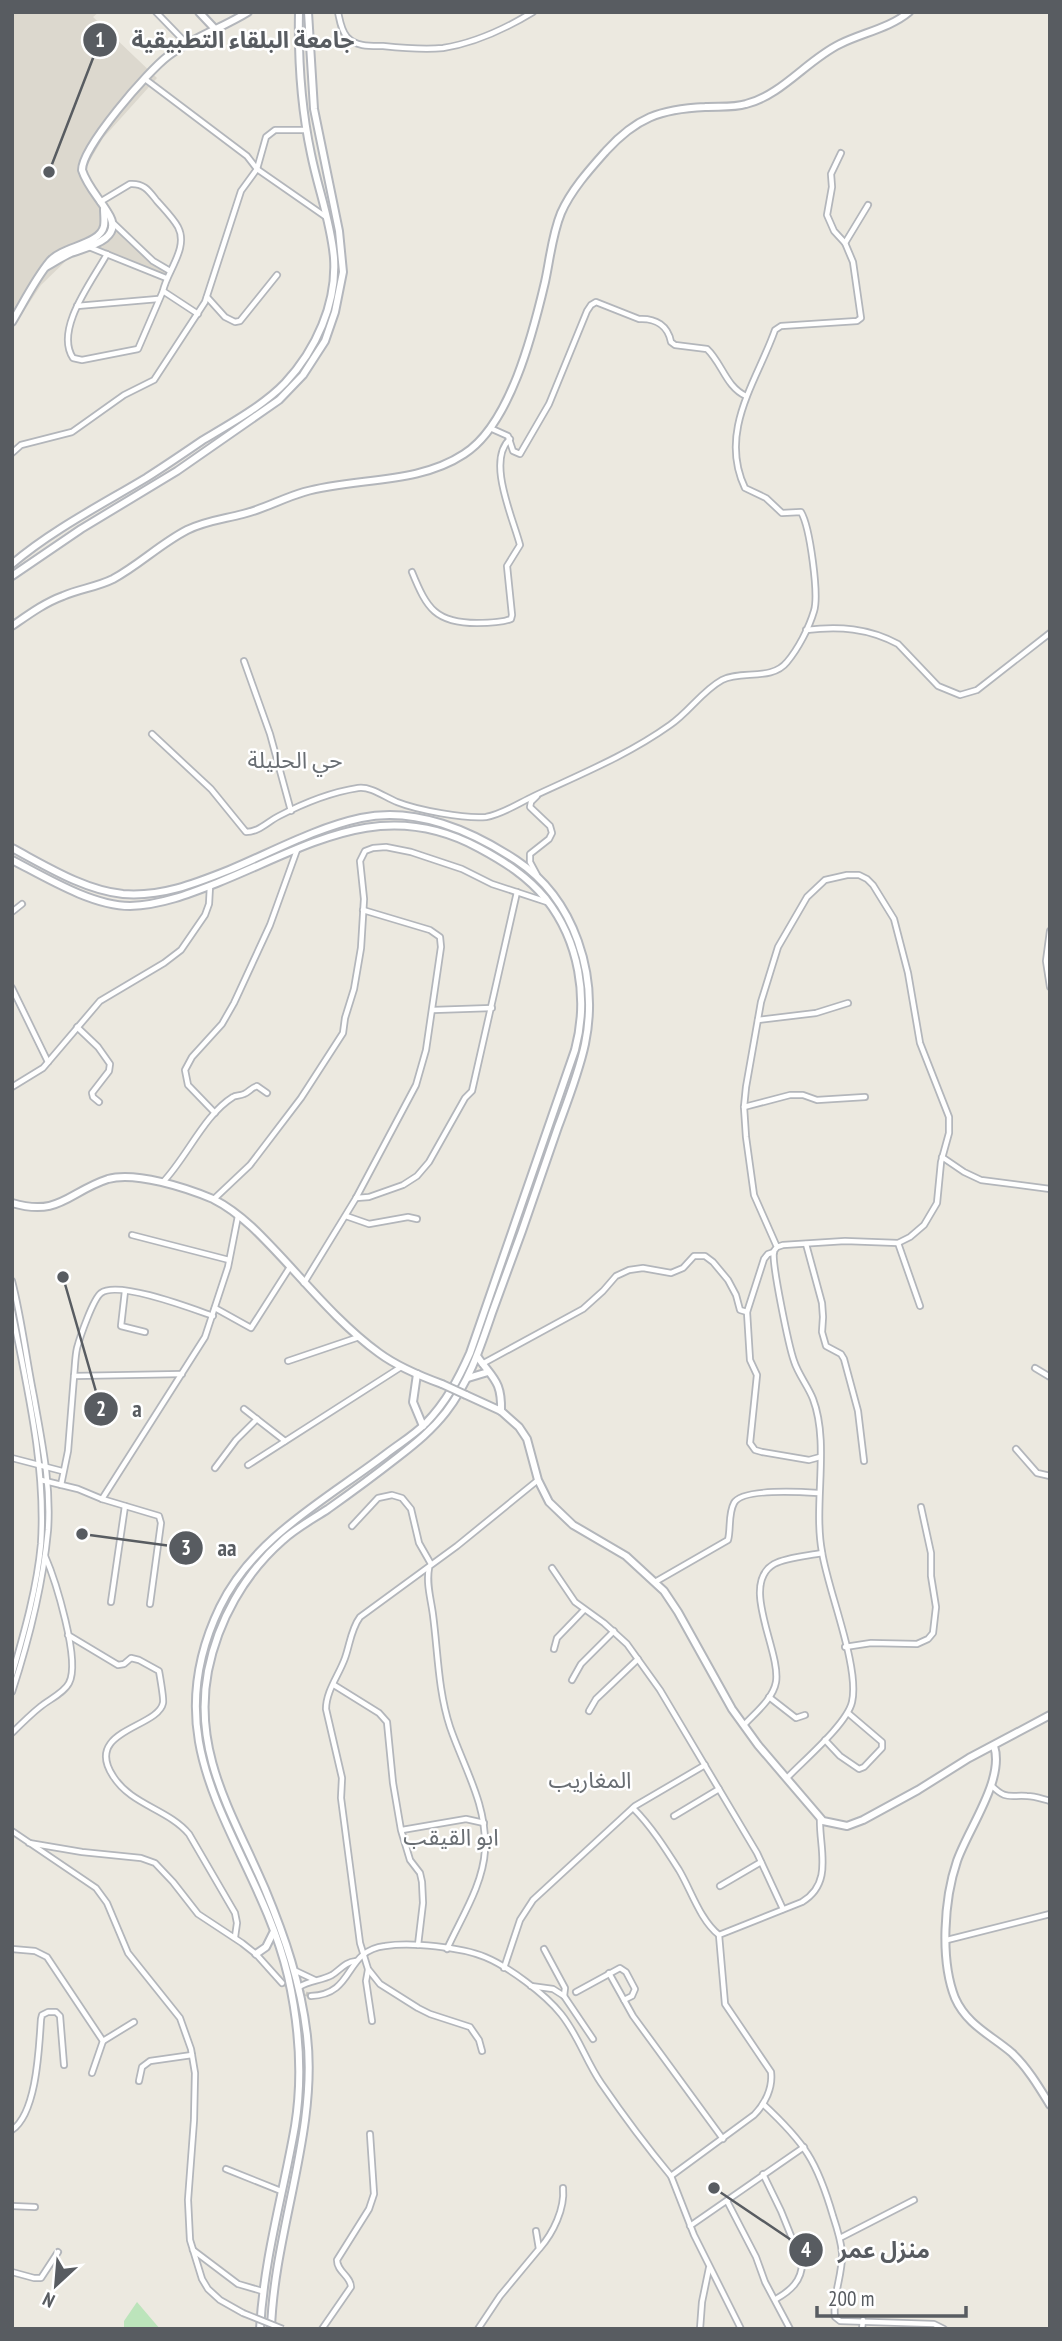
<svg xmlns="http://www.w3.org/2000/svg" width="1062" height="2341" viewBox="0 0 1062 2341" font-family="'PT Sans Narrow','Noto Sans Arabic',sans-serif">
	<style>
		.education { fill: #dcd8ce }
		.green { fill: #bce4bb }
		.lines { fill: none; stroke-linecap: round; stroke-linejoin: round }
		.minor-tunnel { stroke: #c7c6c0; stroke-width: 4.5; stroke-dasharray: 4.5 2; stroke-linecap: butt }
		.minor-casing { stroke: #b3b6bb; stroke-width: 8 }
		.tertiary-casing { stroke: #b3b6bb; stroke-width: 10 }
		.secondary-casing { stroke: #b4b7bd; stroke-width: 10 }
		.minor { stroke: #fff; stroke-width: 4.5 }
		.tertiary { stroke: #fff; stroke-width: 6 }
		.secondary { stroke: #fff; stroke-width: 6 }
		.minor-bridge-casing { stroke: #b3b6bb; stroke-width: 8; stroke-linecap: butt }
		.tertiary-bridge-casing { stroke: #b3b6bb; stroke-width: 10; stroke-linecap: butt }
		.minor-bridge { stroke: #fff; stroke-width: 4.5 }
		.tertiary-bridge { stroke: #fff; stroke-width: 6 }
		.labels { text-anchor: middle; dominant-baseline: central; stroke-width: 5; stroke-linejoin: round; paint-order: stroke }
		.neighbourhood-label { font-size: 23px; fill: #696e73; stroke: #fff }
		.leader { fill: none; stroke: #585c61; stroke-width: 2.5 }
		.callout-dot { fill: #585c61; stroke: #fff; stroke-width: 2.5 }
		.mark-label { font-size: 21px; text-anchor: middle; font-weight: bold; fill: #fff }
		.callout-label { font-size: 23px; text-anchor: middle; font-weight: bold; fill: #585c61; stroke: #fff; stroke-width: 5; stroke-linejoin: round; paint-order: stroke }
	</style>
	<rect width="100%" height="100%" fill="#ece9e0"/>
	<path class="education" d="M12,12H99L93,17L157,78L103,138L86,167L83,178L93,198L99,199L103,208L120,226L146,250L167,273H153L126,261L113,253L106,254L90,248L73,254L41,285L12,329Z"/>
	<path class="green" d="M137,2302L160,2329H124V2321Z"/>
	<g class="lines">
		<path class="minor-tunnel" d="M282,1983L311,1996"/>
		<g class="minor-casing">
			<g id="minor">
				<path d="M156,12L187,44"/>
				<path d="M338,12C340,21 341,30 347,37C356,47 371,46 383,46C402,48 423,50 443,48C475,43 505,29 533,12"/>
				<path d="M145,79L247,156L257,169L326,217"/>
				<path d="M100,202L130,184C144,183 149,191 157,201C164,209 173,218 178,227C189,248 167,271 163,291L198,314"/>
				<path d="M112,222L153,261L170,271"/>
				<path d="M845,243L868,205"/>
				<path d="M89,247L166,278"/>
				<path d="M107,254C93,280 54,329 73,358L82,360L138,349L163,291"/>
				<path d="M207,297L225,317L235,322L240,321L277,275"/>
				<path d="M77,306L158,299"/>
				<path d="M490,428L508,436L513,451L520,454L549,404L587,311L591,305L596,302L639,319C656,318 668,326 671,342L675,345L707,349C722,363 726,387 746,396"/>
				<path d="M12,453L21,445L72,432L124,395L154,380L205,302L241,191L257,169L266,137L275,130H306"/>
				<path d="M412,572C427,609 436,623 477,623C488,623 501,623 511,619L512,615L507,566L520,545C513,518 486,460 510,439"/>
				<path d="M806,630C839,626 868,628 898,644L938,686L960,695L977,690L1050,633"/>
				<path d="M244,661L270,734L291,811"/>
				<path d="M152,734L211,789L246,832C259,832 267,822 279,816C302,804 332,792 358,788C371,786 386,798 397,802C417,810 465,819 486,817C503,814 519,803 534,796C581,774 628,755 670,725C689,712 702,691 722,680C741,670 772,681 787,662C798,649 809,628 814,611C819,595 810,527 801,512L782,513L766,498L745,488C718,431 757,381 775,330L781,326L857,321L861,318L853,262L845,243L834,231L827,215L832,187L831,174L841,153"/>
				<path d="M537,875L530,862V854L549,839L552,833L550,826L530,807L531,802L537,796"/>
				<path d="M12,912L22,904"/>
				<path d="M1050,931L1046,961L1050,987"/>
				<path d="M12,988L48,1062"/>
				<path d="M433,1010L492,1008"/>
				<path d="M758,1020L816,1013L848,1003"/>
				<path d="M77,1027L98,1047L110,1064L109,1071L92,1093L93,1097L99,1102"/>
				<path d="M12,1087L43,1068L100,1001L164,963L181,950L205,915L209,904L210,886"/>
				<path d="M744,1107L790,1095H803L817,1100L865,1097"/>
				<path d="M215,1113L188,1085L185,1070L192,1057L222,1024L234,1003L270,925L297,850"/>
				<path d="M942,1157L964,1172L981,1180L1050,1189"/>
				<path d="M163,1182C187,1157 204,1115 233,1097C236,1095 240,1096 244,1094C249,1092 251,1088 257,1086L267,1093"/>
				<path d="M356,1198L369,1197L403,1185L417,1176L429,1162L465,1098L472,1091L517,892"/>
				<path d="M214,1199L250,1165L301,1098L343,1033L345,1018L354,989L361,948L364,899L360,861L365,851L373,848L386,847L411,852L462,869L492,884L547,902"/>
				<path d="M346,1216L369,1224L408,1217L417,1219"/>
				<path d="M132,1235L229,1260"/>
				<path d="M898,1243L920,1306"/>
				<path d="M806,1244L822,1303L823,1317L822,1332L826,1346L841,1354L844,1359L858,1411L864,1461"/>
				<path d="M777,1247L783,1245L845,1241L898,1243L910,1237L924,1225L937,1203L941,1162L949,1133V1117L920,1043L908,973L894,919L873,885L867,879L859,875H847L825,880L807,897L778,947L761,1002L746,1087L744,1107L746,1137L754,1195L777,1247C776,1249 774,1250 774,1251C771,1261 789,1347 794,1361C798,1374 808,1386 813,1399C830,1444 813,1504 822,1552C828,1591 860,1667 852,1702C847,1724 803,1761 787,1778"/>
				<path d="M774,1252L768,1254L764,1259L747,1312L750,1360L757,1375L750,1443L755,1450L762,1452L809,1460L820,1457"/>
				<path d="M12,1281C22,1320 26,1358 34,1397C42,1443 51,1483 48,1530C43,1584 29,1640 12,1692"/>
				<path d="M304,1283L356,1198L416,1085L426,1050L441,947L440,937L430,930L363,910"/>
				<path d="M125,1291L121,1326L145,1332"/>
				<path d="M215,1308L251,1328L290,1267"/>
				<path d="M12,1311C27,1388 46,1466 41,1544C37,1588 24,1633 12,1675"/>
				<path d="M288,1361L359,1337"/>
				<path d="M482,1364L583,1309L603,1291L616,1276L629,1270L643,1268L671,1273L683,1268L694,1256H705L713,1262L728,1280L736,1295L740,1310L747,1312"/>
				<path d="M1035,1368L1050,1377"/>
				<path d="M74,1376C75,1367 75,1357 77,1348C80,1337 93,1299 101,1293C118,1280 193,1309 213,1316"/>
				<path d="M244,1409L285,1441"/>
				<path d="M1016,1449L1037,1473L1050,1476"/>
				<path d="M12,1458L62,1471"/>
				<path d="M248,1465L401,1367"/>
				<path d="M215,1468L236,1440L257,1419"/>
				<path d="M41,1480L78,1489L102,1499L159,1516L161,1523L150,1604"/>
				<path d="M61,1485L68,1451L74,1376L182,1374"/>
				<path d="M102,1499L205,1337L228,1267L238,1216"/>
				<path d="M352,1526L378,1498L392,1495L402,1498L411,1509L419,1543L431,1564"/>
				<path d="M429,1568C426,1584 431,1599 433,1615C438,1653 438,1690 450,1727C464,1768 487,1804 485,1850C483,1885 461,1918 447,1949"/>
				<path d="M552,1568L575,1602L604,1623L627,1644L660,1690L757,1853L783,1909"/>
				<path d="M655,1582L728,1540C731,1529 728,1514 734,1503C742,1488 803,1492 819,1493"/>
				<path d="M111,1602L125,1506"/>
				<path d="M68,1635L118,1665L124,1664L131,1658L139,1660L159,1671C160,1677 164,1699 163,1703C158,1728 83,1730 113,1776C131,1805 168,1809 189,1834L235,1913L237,1923L235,1937"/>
				<path d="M845,1647L871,1643L917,1644L928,1639L933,1633L936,1607L931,1576V1553L921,1507"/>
				<path d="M554,1649L557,1638L584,1610"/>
				<path d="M572,1680L581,1664L614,1631"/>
				<path d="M334,1685L379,1713L387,1722L393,1783L401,1830L410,1860L420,1873L422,1882L423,1903L418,1945"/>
				<path d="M769,1697L796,1718L805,1715"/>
				<path d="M589,1711L596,1699L638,1659"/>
				<path d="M744,1725C755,1713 773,1699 776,1682C781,1651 739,1584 774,1564C787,1557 807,1556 822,1553"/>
				<path d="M12,1733C21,1724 30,1715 40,1707C48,1700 64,1693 69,1683C81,1661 55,1579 45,1556"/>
				<path d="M825,1740L840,1756L859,1769L864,1767L882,1748V1742L848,1713"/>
				<path d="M991,1785C1006,1800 1008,1795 1027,1796C1035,1796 1042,1799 1050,1801"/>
				<path d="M633,1808C651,1826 665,1848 679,1870C691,1890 700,1920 719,1935"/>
				<path d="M674,1816L719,1789"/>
				<path d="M402,1830L466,1819L484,1823"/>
				<path d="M12,1831L96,1888L107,1903L128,1953L180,2018L191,2049L195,2073L194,2120L188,2200L190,2240L202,2279L208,2289L220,2300L243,2313"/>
				<path d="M29,1843L82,1852L141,1858L155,1863L173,1882L198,1914L242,1943L256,1954L282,1983"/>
				<path d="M720,1886L761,1862"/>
				<path d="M947,1940L1050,1914"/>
				<path d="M12,1949L35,1951L47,1957L103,2041L92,2073"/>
				<path d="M544,1949L565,1988L564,1996"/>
				<path d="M504,1968L520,1920L533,1900L635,1806L705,1765"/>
				<path d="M368,1970L366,1981L372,2021"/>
				<path d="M296,1971L315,1980"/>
				<path d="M609,1973L633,2016L723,2139"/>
				<path d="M531,1986L553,1989L564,1996L593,2039"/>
				<path d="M299,1987C310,1980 321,1981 332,1975C341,1969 345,1962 356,1961"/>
				<path d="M576,1992L620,1968L626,1972L635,1989L632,1996L624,2000"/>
				<path d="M311,1996C356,1994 343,1951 385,1946C411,1942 461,1947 485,1957C509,1967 545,1994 561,2014C578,2035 586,2061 601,2083C623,2115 646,2146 671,2176L754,2115C765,2104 773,2088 771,2072L725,2004L719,1935L802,1902C834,1883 819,1848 820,1819"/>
				<path d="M103,2041L134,2022"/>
				<path d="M482,2051L479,2040L470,2027L430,2014L418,2008L380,1984L368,1969L360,1943L341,1798L342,1778L326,1709C326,1691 339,1675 345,1658C350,1644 351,1629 360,1617L457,1546L538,1480"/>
				<path d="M139,2081L142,2067L150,2061L192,2055"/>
				<path d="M763,2104C805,2143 817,2161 833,2216C837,2228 841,2240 842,2253C843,2274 832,2297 835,2317L840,2321L934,2324L944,2329"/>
				<path d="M12,2130C37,2113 39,2047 41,2019L42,2015L48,2012H56L60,2016L64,2065"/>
				<path d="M226,2169L281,2191"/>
				<path d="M763,2174L781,2211L802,2263C802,2281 790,2291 776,2299"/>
				<path d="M671,2176L694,2235L741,2329"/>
				<path d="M727,2201L756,2257L765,2282L790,2329"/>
				<path d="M12,2206L35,2207"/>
				<path d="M690,2226L804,2147"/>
				<path d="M840,2238L914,2200"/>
				<path d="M540,2248C553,2233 565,2209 563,2188"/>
				<path d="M193,2250L238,2284L262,2291"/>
				<path d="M12,2272L34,2278H41L58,2252"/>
				<path d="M322,2329L351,2287C351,2276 337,2272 337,2260L369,2209L374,2194L370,2134"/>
				<path d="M478,2329L500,2296L539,2249L536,2231"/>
				<path d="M700,2329L702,2302L709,2268"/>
				<path d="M862,2329L863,2320"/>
			</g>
		</g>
		<g class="tertiary-casing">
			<g id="tertiary">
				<path d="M199,12L215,29"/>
				<path d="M46,267C55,262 62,257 71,253C88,247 125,239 108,213C100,199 87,186 82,170C82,147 148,71 168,56C192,38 222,28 248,12"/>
				<path d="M12,322C24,302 35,279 50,261C63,246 100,245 104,226C105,221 104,214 104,209"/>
				<path d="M12,626C28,615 44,603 63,596C79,589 97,587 113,579C139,565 160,544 187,530C205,521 224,519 243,514C264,509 283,498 304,492C356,477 417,485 464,454C510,425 533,333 545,282C550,259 552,235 561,213C571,190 590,169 606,151C636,118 660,109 705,107C718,106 733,108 746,104C782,95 807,60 840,44C862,33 890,28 909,12"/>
				<path d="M12,1203C60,1217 68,1192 108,1179C135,1171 187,1188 213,1199C227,1206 240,1216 252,1227C295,1268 331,1318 379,1353C398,1367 420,1376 442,1384"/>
				<path d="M466,1395L501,1411L519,1427L527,1439L538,1480L549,1502L573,1525L626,1556L664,1591L678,1612L732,1709L758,1745L823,1821L847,1826L863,1820L918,1790L969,1758L1050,1715"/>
				<path d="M994,1746C1005,1779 968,1829 957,1861C944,1899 940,1960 955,1998C967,2025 991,2035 1012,2053C1027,2067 1039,2087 1050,2105"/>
			</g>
		</g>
		<g class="secondary-casing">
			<g id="secondary">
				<path d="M12,564C52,530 101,505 146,478C165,466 184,453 203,440C230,424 264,405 285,383C316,350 337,303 334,258C331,222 318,189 311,154C301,107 298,60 299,12"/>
				<path d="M12,576L81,529L177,471L279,400L303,375L325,341L335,312L343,272L339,231L314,109L308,12"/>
				<path d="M12,848C46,866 84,890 123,894C161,897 194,884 229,870C272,852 315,828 361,818C415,806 472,831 516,860C575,899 599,976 585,1044C579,1072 568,1100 558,1127C546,1161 534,1196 522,1231C512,1258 502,1286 492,1313C480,1348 469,1382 446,1412C432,1430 416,1443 398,1457C375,1475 352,1492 328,1509C313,1519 296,1528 283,1540C244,1574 218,1621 208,1671C192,1754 234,1816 265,1889C285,1937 301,1984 307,2036C318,2131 274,2232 271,2329"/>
				<path d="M12,860C45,877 92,906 130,906C161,905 189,894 217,883C307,847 382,795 479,848C505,862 527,876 546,899C579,941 589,998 575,1050L470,1353C458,1380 446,1402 426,1423C414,1435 399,1444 386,1454C327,1499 253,1538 220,1607C148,1756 256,1842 288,1976C299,2025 303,2077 295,2126C283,2195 264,2257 260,2329"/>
				<path d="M477,1356C493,1379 502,1381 501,1411"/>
				<path d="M417,1374L413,1402L423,1426"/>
				<path d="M468,1378L488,1372"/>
				<path d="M256,1954L266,1947L273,1933"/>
			</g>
		</g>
		<use href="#minor" class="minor"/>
		<use href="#tertiary" class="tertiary"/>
		<use href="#secondary" class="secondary"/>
		<g class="minor-bridge-casing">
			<path id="minor-bridge" d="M243,2313L283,2329"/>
		</g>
		<g class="tertiary-bridge-casing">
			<path id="tertiary-bridge" d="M442,1384L466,1395"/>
		</g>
		<use href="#minor-bridge" class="minor-bridge"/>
		<use href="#tertiary-bridge" class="tertiary-bridge"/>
	</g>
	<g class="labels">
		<g class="neighbourhood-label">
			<text x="295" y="759">حي الحليلة</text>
			<text x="590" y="1779">المغاريب</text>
			<text x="451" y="1836">ابو القيقب</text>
		</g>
	</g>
	<path class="leader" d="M49 172L100 40M63 1277L101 1409M82 1534L186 1548M714 2188L806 2250"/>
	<g class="callout-dot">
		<circle cx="49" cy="172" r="7"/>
		<circle cx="63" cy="1277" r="7"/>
		<circle cx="82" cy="1534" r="7"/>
		<circle cx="714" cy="2188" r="7"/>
		<circle cx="100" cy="40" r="18"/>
		<circle cx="101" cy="1409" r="18"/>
		<circle cx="186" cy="1548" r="18"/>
		<circle cx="806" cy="2250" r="18"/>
	</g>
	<g class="mark-label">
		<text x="100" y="47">1</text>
		<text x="101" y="1416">2</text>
		<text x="186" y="1555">3</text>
		<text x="806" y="2257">4</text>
	</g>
	<g class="callout-label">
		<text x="243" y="48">جامعة البلقاء التطبيقية</text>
		<text x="137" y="1417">a</text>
		<text x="227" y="1556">aa</text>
		<text x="884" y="2258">منزل عمر</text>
	</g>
	<rect width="1062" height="2341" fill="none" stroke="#585c61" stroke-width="28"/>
	<g transform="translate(56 2285) rotate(206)" stroke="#ffffff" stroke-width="5" paint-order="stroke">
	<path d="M0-5L12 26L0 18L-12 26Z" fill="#585c61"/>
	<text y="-10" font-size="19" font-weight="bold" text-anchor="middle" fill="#585c61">N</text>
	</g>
	<path d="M817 2306v10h149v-10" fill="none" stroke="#585c61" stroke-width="3.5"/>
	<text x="828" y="2306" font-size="21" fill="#585c61" stroke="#ffffff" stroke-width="5" paint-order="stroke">200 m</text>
</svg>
